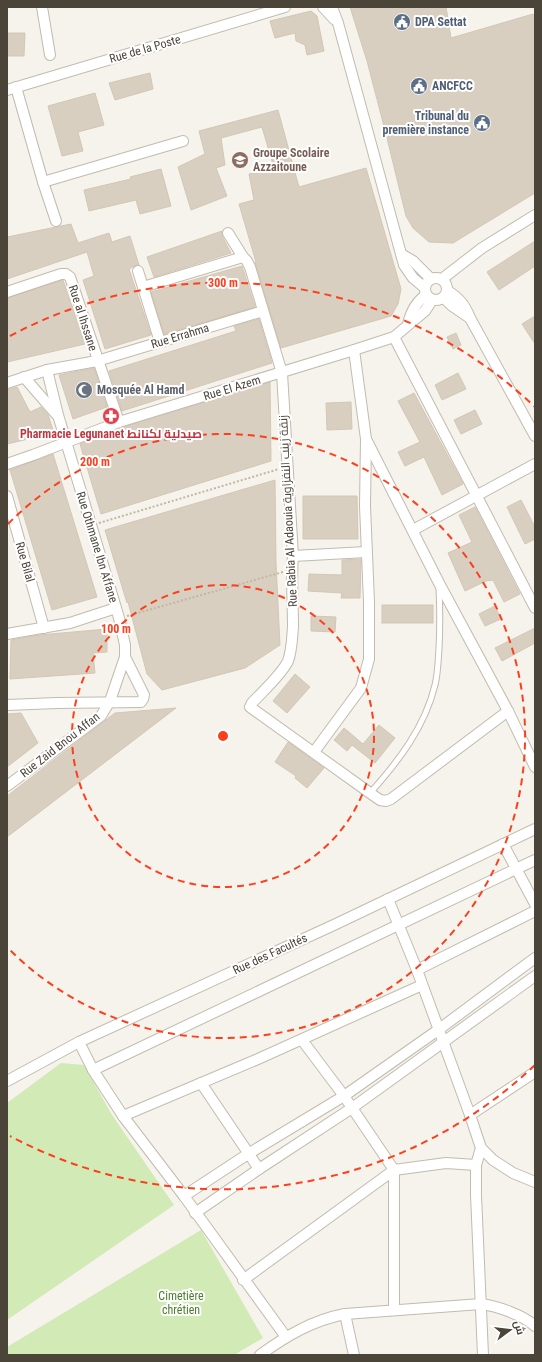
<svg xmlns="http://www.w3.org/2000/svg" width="542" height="1362" viewBox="0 0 542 1362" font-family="'Roboto Condensed',Cairo,sans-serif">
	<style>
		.green { fill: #d2eab5 }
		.building { fill: #d8cfc1; stroke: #d3c7b4 }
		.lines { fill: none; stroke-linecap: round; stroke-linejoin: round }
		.service-casing { stroke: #c2bbae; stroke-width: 7 }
		.minor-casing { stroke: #c2bbae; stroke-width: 12 }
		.path { stroke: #c4b79f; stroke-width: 2; stroke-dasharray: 2 2; stroke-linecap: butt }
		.service { stroke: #fff; stroke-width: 5 }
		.minor { stroke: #fff; stroke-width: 10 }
		.ring { fill: none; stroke: #fc3f1d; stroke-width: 2; stroke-dasharray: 7 5 }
		.labels { text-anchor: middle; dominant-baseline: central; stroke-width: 4; stroke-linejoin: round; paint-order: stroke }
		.service-label { font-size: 12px; font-weight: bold; fill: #4e5e75; stroke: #fff; text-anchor: start }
		.street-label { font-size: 12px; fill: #4b4439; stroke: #fff }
		.education-label { font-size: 12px; font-weight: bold; fill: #785e54; stroke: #fff; text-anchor: start }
		.worship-label { font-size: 12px; font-weight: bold; fill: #5b616d; stroke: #fff; text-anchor: start }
		.health-label { font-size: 12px; font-weight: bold; fill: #be3a42; stroke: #fff }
		.park-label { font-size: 12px; fill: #4a7f2a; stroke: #fff }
		.centre { fill: #fc3f1d; stroke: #fff; stroke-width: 2 }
		.ring-label { font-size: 12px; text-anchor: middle; font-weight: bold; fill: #fc3f1d; stroke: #fff; stroke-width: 4; stroke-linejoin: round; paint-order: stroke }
	</style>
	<rect width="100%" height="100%" fill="#f6f3ec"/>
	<g class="green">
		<path d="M61,1063L84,1065L112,1115L174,1205L7,1320V1103Z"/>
		<path d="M201,1230L263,1338L234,1355H7V1347Z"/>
	</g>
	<g class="building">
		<path d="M350,7H446L451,38L533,14L535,18V193L453,243L429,242L413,228L406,216L386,134L367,61Z"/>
		<path d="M311,11L317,16L324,51L307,55L305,45L296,41L295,33L275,38L270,21Z"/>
		<path d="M7,33H25L24,56H7Z"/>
		<path d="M150,73L153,89L115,100L109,83Z"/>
		<path d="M95,93L104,125L78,132L83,151L62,156L48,106Z"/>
		<path d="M278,110L299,187L366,168L401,289L398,304L391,316L281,348L255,262H256L239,204L254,200L249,174L274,168L262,127L221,138L225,165L216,168L227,196L191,210L178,167L205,154L199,131Z"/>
		<path d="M161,169L171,206L140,214L136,200L89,211L84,190L131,179L130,177Z"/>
		<path d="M71,224L78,243L109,233L112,242L130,236L139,265H136L129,269L151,335L105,349L83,280L94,276L87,252L7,279V237Z"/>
		<path d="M222,231V236L231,253L154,277L147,257Z"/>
		<path d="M535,241V266L499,290L487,272Z"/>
		<path d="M242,266L255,307L164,334L151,292Z"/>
		<path d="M63,280L85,344L7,362V298Z"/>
		<path d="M535,316V344L522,324Z"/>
		<path d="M259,319L272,363L122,411L109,371L236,331L234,326Z"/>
		<path d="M456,333L461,345L453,349L447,337Z"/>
		<path d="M94,368L107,407L73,419L59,375Z"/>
		<path d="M458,373L466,389L442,400L435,385Z"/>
		<path d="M270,382L271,461L101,514L80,444L121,428Z"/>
		<path d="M17,387L30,412L41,407L48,415L54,433L7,444V390Z"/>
		<path d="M414,393L463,484L442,495L424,457L405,466L398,452L420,442L398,401Z"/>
		<path d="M351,402L352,429L327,430L326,403Z"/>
		<path d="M475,410L482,424L461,434L454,420Z"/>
		<path d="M53,454L97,597L52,610L10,470Z"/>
		<path d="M275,480L276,563L280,645L245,668L162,690L147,674L128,602L127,603L105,530Z"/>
		<path d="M303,496H357L358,539H303Z"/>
		<path d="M521,500L535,527V539L525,544L507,507Z"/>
		<path d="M475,507L520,594L504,602L493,580L486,581L465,591L448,553L472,542L459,515Z"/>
		<path d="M361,559L360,598H341L342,593L308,591L309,574L342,575V560Z"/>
		<rect x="382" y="605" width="51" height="18"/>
		<path d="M495,606L501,619L485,626L479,614Z"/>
		<path d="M311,616L336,617L335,632L311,631Z"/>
		<path d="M535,628V643L502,661L495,648Z"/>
		<path d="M107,629V652L93,653L95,673L10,679L11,640L39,635Z"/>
		<path d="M295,674L310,687L287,713L273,701Z"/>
		<path d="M176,708L7,837V796L115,713Z"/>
		<path d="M21,713L38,743L7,767V714Z"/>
		<path d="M379,725L395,738L375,763L352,745L347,751L334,740L344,728L363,744Z"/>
		<path d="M288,742L324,768L307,788L295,778L296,776L275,762Z"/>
	</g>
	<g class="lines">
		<g class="service-casing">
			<path id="service" d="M370,793C398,762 425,727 435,685C438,673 438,661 439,649C440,628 440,608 439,588"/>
		</g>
		<g class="minor-casing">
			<g id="minor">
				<path d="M42,7L50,55"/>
				<path d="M323,7L334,19"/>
				<path d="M332,7L338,23L404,265L413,278L425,288"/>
				<path d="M16,87L43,182L56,221"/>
				<path d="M7,90L285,7"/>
				<path d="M43,182L183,141"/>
				<path d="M228,233L243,257L247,261L250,267L282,373L293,556C291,580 293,603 293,627C292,638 292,650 288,661C282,674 262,692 252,703L250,707L370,793L380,800L386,801L391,799L508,711"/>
				<path d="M401,254L413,261L431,279"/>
				<path d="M138,271L160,342"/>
				<circle cx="436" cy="289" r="11"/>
				<path d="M442,279L482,248L535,215"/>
				<path d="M143,287L243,257"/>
				<path d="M448,291C459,298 465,305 470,318L535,436"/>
				<path d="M7,292L61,274H66L70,277L119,422"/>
				<path d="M444,298L451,305L470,318"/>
				<path d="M408,324C411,311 416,302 426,295"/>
				<path d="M394,337L535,608"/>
				<path d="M24,377L56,414"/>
				<path d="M7,383L47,370L97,361L263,311"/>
				<path d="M367,441L439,583L508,711L535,767"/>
				<path d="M7,464L33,455L119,422L354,350L394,337L425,311L432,300"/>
				<path d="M7,496L44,628"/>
				<path d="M413,530L535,464"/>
				<path d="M293,556L366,552"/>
				<path d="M7,634L70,623L116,608"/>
				<path d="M7,705L57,703L141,702L143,699L144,695L125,657"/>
				<path d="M314,752L361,688L369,659V602L365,506L366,439L354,350"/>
				<path d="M7,786L101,716L110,701L125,657V645L119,618L58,415L47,370"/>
				<path d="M503,844L535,904"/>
				<path d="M388,899L417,970L470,1115L481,1148L493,1160L513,1173L535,1182"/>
				<path d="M417,970L535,911"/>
				<path d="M302,1040L344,1096L394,1170V1310"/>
				<path d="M79,1042L93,1070L123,1116L184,1196L286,1337"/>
				<path d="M93,1070L535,860"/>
				<path d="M7,1081L79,1042L336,924L535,829"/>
				<path d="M201,1083L259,1169"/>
				<path d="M470,1115L535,1072"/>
				<path d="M123,1116L258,1059L422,985"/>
				<path d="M481,1148L476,1165V1195L483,1355"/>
				<path d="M184,1196L248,1154L344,1096L438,1030L535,958"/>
				<path d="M195,1213L259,1169L352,1108L535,976"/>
				<path d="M243,1280L394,1170L446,1163L476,1165"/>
				<path d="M345,1314L354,1355"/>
				<path d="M260,1355C286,1336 313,1320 345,1314L481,1304C497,1306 523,1315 535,1326"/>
			</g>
		</g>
		<g class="path">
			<path d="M99,523L279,469"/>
			<path d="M127,616L283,572"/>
		</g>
		<use href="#service" class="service"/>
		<use href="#minor" class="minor"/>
	</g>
	<g class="ring">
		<circle cx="223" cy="736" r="151"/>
		<path d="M8 524A302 302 0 1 1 8 948"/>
		<path d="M535 1065A453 453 0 0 1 10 1136M10 336A453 453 0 0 1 535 407"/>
	</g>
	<defs>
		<g id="civic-disc" transform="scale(0.9)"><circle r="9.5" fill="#5c6f8a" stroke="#fff"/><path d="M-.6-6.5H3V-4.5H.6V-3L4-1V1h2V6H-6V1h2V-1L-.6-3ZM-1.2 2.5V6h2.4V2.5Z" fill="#fff"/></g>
		<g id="school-disc" transform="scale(0.9)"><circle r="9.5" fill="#8d6e63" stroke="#fff"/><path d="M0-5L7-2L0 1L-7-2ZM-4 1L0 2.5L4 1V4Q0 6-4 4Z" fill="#fff"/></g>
		<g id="mosque-disc" transform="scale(0.9)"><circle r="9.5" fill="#6b7280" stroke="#fff"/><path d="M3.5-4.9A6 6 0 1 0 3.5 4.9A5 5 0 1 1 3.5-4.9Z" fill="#fff"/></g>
		<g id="pharmacy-disc" transform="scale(0.9)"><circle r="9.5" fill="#e0444e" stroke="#fff"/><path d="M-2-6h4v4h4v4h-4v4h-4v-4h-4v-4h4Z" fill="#fff"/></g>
	</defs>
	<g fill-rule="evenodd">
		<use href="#civic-disc" x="402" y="22"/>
		<use href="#civic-disc" x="419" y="86"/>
		<use href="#civic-disc" x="482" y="123"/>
		<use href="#school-disc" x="240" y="160"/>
		<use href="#mosque-disc" x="84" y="390"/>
		<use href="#pharmacy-disc" x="111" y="416"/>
	</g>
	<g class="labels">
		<g class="service-label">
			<text x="415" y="22">DPA Settat</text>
			<text x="432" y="86">ANCFCC</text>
			<text x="469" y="116" text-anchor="end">Tribunal du<tspan x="469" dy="14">première instance</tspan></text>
		</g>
		<g class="street-label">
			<text transform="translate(145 49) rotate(-16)">Rue de la Poste</text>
			<text transform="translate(83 318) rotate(72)">Rue al Ihssane</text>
			<text transform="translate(180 336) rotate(-17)">Rue Errahma</text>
			<text transform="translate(232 388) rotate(-17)">Rue El Azem</text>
			<text transform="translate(288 511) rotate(-93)">Rue Rabia Al Adaouia زنقة زينب النفزاوية</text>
			<text transform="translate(97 547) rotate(73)">Rue Othmane Ibn Affane</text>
			<text transform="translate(25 562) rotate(74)">Rue Bilal</text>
			<text transform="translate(60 745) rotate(-38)">Rue Zaid Bnou Affan</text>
			<text transform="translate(270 954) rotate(-25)">Rue des Facultés</text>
		</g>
		<g class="education-label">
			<text x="253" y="153">Groupe Scolaire<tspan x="253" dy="14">Azzaitoune</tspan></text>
		</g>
		<g class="worship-label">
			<text x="97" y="390">Mosquée Al Hamd</text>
		</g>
		<g class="health-label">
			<text x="111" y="434">Pharmacie Legunanet صيدلية لكنانط</text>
		</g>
		<g class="park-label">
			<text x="181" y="1296">Cimetière<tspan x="181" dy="14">chrétien</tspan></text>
		</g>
	</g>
	<circle cx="223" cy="736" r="6" class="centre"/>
	<g class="ring-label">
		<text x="223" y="287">300 m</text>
		<text x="95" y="466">200 m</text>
		<text x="116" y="633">100 m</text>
	</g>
	<rect width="542" height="1362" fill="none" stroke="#4b4439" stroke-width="16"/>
	<g transform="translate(510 1330) rotate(75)" stroke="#ffffff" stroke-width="3" paint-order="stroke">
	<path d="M0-3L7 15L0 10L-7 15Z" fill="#4b4439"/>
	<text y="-6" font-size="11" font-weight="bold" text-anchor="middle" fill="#4b4439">ش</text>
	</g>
</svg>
